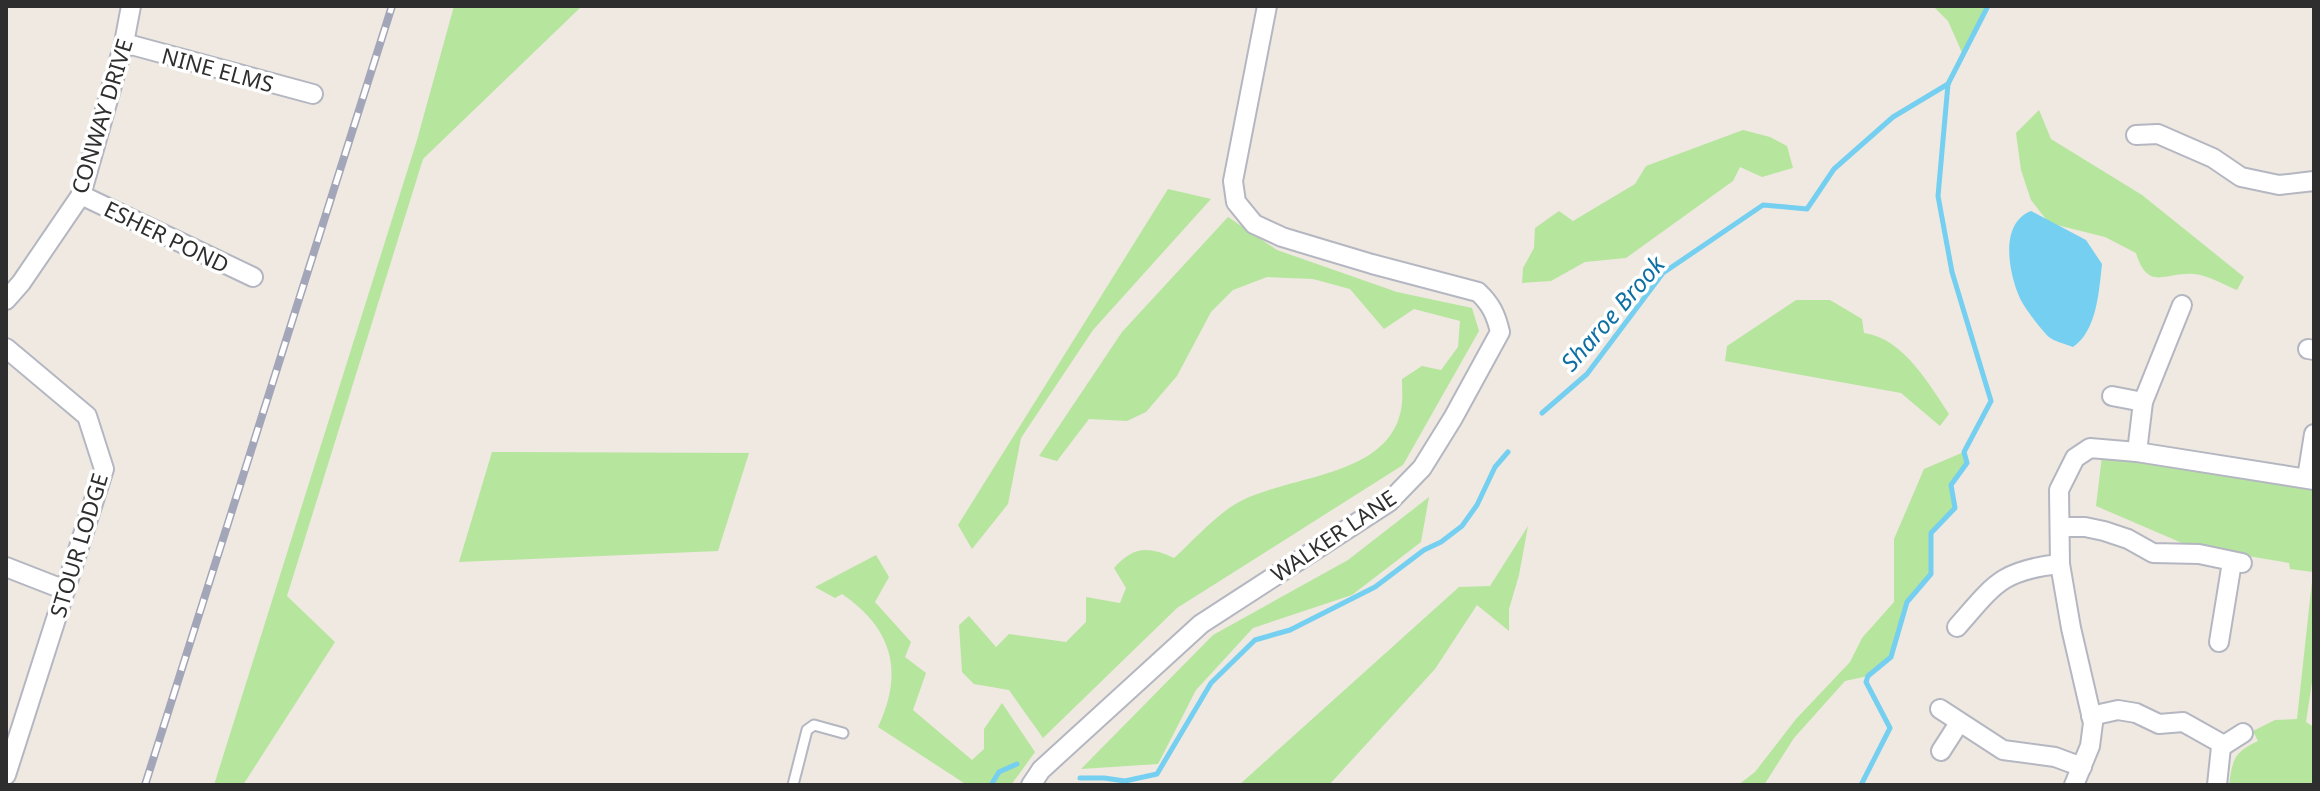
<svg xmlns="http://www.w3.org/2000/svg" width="2320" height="791" viewBox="0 0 2320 791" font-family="'Noto Sans',sans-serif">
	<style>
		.green { fill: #b6e59e }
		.water { fill: #75cff0 }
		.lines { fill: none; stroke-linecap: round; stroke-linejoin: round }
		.stream { stroke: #75cff0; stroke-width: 5 }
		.lane-casing { stroke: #b4b7c1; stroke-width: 13 }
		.street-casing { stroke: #b4b7c1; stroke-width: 22 }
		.lane { stroke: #fff; stroke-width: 9 }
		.street { stroke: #fff; stroke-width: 18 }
		.rail-casing { stroke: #a3a6b8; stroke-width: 8 }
		.rail { stroke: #fff; stroke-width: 5; stroke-dasharray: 15; stroke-linecap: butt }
		.labels { text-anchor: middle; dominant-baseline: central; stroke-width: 7; stroke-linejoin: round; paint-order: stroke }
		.street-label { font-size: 22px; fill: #2e2e2e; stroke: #fff }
		.water-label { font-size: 24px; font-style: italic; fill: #0d6fa3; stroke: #fff }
	</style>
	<rect width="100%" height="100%" fill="#efe9e1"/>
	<g class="green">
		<path d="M454,6H582L423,159L287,596L335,642L243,785H214L417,140Z"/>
		<path d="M1933,6H1986L1964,57L1948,21Z"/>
		<path d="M2039,110L2051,139L2142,195L2244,277L2237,290C2224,285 2208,275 2194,274C2165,272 2148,292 2136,253L2105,237L2049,223L2031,200L2021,170L2016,133Z"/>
		<path d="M1743,130L1770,137L1787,146L1793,168L1762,177L1740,167L1733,181L1626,258L1585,262L1551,281L1522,283L1523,268L1534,248L1535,228L1559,211L1573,221L1635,184L1646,166Z"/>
		<path d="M1168,189L1211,199L1093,330L1021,438L1008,504L972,549L958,525Z"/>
		<path d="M1228,217L1277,250L1397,292L1472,308L1479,331L1403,465L1177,608L1043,738L1009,690L974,684L962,672L959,625L969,616L996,647L1009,634L1066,642L1086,622V597L1120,603L1126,588L1114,568C1134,546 1148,546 1174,558C1192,542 1214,517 1234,505C1284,474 1387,480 1401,410C1403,401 1402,389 1402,379L1422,366L1441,370L1458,347L1460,321L1414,309L1384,329L1350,289L1313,279L1267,277L1233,290L1211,312L1177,376L1146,412L1127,421L1089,419L1057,461L1039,456L1122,332Z"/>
		<path d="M1796,300H1830L1862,319L1864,333C1903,338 1929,384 1949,414L1940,426L1901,393L1725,361L1727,346Z"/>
		<path d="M492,452L749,453L718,551L459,562Z"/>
		<path d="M1964,452L1967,463L1951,485L1955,508L1931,533V574L1907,602L1891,657L1868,676L1845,681L1794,738L1764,785H1738L1755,772L1796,719L1850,662L1862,638L1894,602V539L1924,469Z"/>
		<path d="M2102,456L2314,489V669L2306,722L2314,727V780L2311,785H2229C2233,759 2233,753 2258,741L2253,731L2275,720L2297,719L2313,572L2290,569L2289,563L2189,546L2096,506Z"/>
		<path d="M1429,497L1421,542L1352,595L1253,628L1196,690L1158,764L1081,769L1213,635L1348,560Z"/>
		<path d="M1528,526L1519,575L1509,609V631L1477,605L1435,669L1329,785H1239L1459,587L1490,586Z"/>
		<path d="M876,555L889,577L875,602L911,642L905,657L926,673L913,710L972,760L984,749V729L1002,703L1035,752L1011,785H967L878,727C904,672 893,629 842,594L835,598L815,587Z"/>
	</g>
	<path class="water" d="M2031,211L2086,240L2102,264C2099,291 2097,331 2073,347C2066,344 2055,342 2049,337C2042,331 2022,305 2019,296C2008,270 2000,223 2031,211Z"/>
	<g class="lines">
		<g class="stream">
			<path d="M1542,413L1587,374L1663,273L1763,205L1807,209L1834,169L1893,117L1948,84L1988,6"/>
			<path d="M1080,778H1104L1125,781L1157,774L1211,683L1255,640L1290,630L1375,587L1424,550L1441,542L1462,526L1477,505L1495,467L1508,452"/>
			<path d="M991,785L999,772L1017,764"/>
			<path d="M1861,785L1890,728L1866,682L1868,676L1891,657L1907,602L1931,574V533L1955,508L1951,485L1967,463L1964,452L1991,401L1952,272L1938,196L1948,84"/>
		</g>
		<g class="lane-casing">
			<path id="lane" d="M793,785L807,730L814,725L843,733"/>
		</g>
		<g class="street-casing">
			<g id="street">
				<path d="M124,43L313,94"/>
				<path d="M2136,135L2158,134L2213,158L2241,177L2279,185L2314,181"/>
				<path d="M81,195L253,277"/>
				<path d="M6,300L21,283L81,195L124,43L131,6"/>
				<path d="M6,348L87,416L104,469L6,775"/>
				<path d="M2308,349L2314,350"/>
				<path d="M2112,396L2143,402"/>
				<path d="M2137,452L2143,402L2182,305"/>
				<path d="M2307,478L2314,434"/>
				<path d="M2060,527H2085L2104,531L2128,539L2153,553L2199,554L2242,563"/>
				<path d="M6,567L65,590"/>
				<path d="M1957,627C1994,585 2001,570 2060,564"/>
				<path d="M2219,642L2232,562"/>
				<path d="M1940,709L2003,750L2055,757L2082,767"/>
				<path d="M2091,716L2118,710L2136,713L2159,724L2183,722L2224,745"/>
				<path d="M1941,751L1959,723"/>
				<path d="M1031,785L1041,770L1201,624L1389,502L1422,468L1453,418L1500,332C1496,315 1491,304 1478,292L1372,264L1282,237L1254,224L1236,202L1233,181L1267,6"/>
				<path d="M2074,785L2090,746L2093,723L2071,628L2060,564L2059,490L2075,458L2090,448L2137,452L2314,480"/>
				<path d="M2217,785L2221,747L2243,733"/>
			</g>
		</g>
		<use href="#lane" class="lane"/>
		<use href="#street" class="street"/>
		<g class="rail-casing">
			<path id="rail" d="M145,785L392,6"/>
		</g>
		<use href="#rail" class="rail"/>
	</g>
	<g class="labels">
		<g class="street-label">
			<text transform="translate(218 69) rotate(15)">NINE ELMS</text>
			<text transform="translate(101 116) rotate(-73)">CONWAY DRIVE</text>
			<text transform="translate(167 236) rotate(26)">ESHER POND</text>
			<text transform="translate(1333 535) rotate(-34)">WALKER LANE</text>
			<text transform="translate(78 545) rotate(-73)">STOUR LODGE</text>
		</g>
		<g class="water-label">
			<text transform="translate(1612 313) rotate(-49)">Sharoe Brook</text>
		</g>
	</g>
	<rect width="2320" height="791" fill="none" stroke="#2e2e2e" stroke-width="16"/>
</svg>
